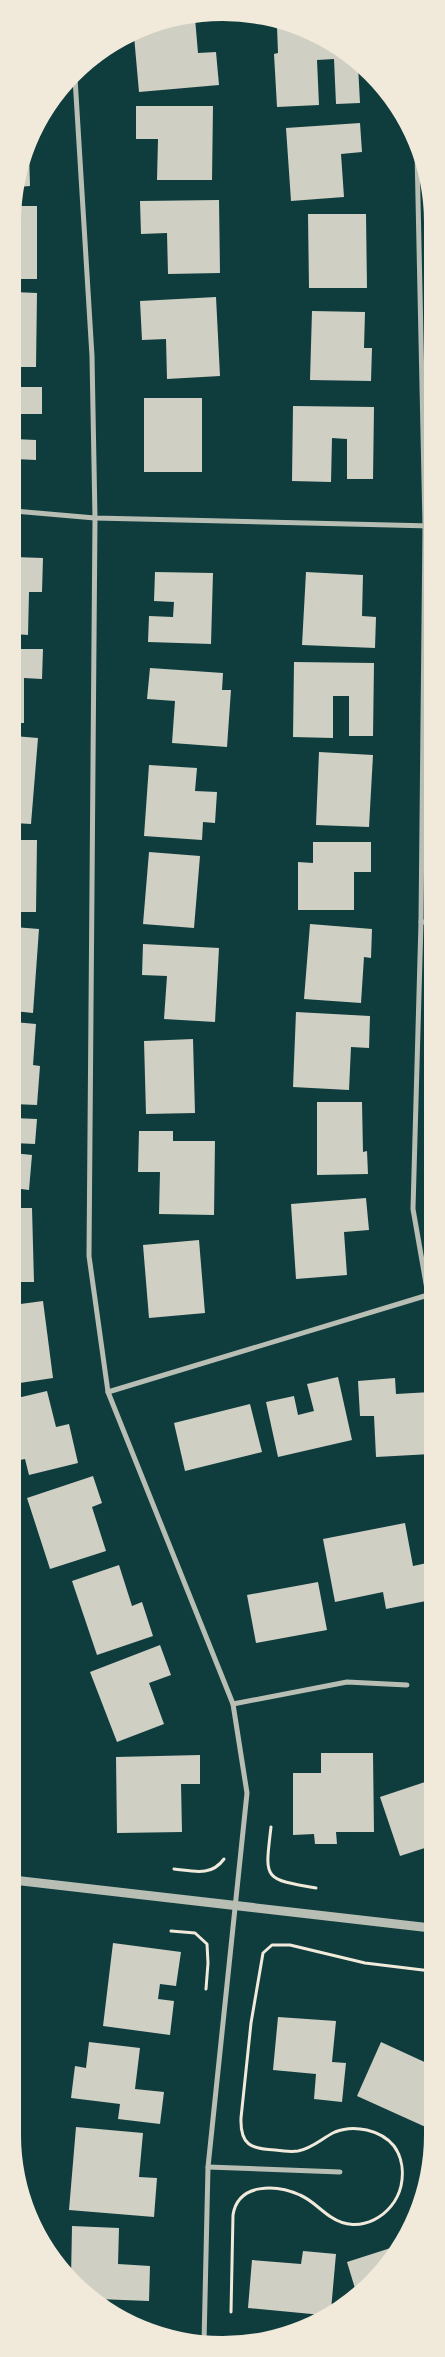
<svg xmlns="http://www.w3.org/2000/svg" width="445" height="2357" viewBox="0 0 445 2357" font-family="Commissioner,sans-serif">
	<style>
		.building { fill: #cfcfc3 }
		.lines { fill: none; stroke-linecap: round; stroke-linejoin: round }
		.path { stroke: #f1e9da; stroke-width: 3 }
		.minor { stroke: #b8beb3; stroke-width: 5 }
		.tertiary { stroke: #b8beb3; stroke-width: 9 }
	</style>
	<rect width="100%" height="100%" fill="#0f3d3e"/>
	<g class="building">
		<path d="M195,18L198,53L216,52L219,85L139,92L134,36L168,20Z"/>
		<path d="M290,26L316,34L358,65L360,103L336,104L334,59L317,60L319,105L277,107L274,54L278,53L277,27Z"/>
		<path d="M136,106H213L212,180H157L158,139H136Z"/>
		<path d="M360,123L362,152L341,154L344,197L291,201L286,128Z"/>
		<path d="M29,152L30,186L17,187Z"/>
		<path d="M219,200L220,273L168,274L167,233L141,234L140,201Z"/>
		<rect x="14" y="206" width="23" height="73"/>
		<path d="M308,214H366L367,288H309Z"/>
		<path d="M14,292L37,293L36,367H14Z"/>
		<path d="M216,297L220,376L167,379L166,339L142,340L140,301Z"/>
		<path d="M312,311L365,312L364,348H372L371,381L310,380Z"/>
		<rect x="14" y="387" width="28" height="27"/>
		<rect x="144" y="398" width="58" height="74"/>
		<path d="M293,406L374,407L373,479H347V439L332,438L331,482L292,481Z"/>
		<path d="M14,439L36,440V460L14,459Z"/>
		<path d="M14,557L43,558L42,592H29L28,635L14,634Z"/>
		<path d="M155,572L213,573L211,644L148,642L149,616L173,617L174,602L154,601Z"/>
		<path d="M306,572L363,575L362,616L376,617L375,648L302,645Z"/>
		<path d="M14,649H43L42,679L24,678V723H14Z"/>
		<path d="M294,662L374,663L373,736H349V696H333V738L293,737Z"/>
		<path d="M150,668L223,673L222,690H231L227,747L172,743L175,701L147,699Z"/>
		<path d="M14,736L38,738L31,824L14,823Z"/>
		<path d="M319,752L373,755L369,827L316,825Z"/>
		<path d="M149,765L197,768L195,791L217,792L215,823L203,822L202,840L144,836Z"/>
		<path d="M14,840H37L36,912H14Z"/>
		<path d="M313,842H371V872H354V910H298V862L313,863Z"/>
		<path d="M149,852L200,856L194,928L143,924Z"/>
		<path d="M310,924L372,929L371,958L364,957L361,1003L304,999Z"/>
		<path d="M14,927L39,929L33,1013L14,1011Z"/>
		<path d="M143,944L219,948L215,1022L164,1019L167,976L142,975Z"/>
		<path d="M296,1012L370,1016L369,1048L351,1047L349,1090L293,1087Z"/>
		<path d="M14,1022L36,1024L33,1065L40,1066L37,1105L13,1104Z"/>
		<path d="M193,1039L195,1113L146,1114L144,1041Z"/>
		<path d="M317,1102H362L363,1152L367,1151L368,1174L317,1175Z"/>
		<path d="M13,1118L37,1119L35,1144L13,1143Z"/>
		<path d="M139,1131H173V1141H215L214,1215L159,1214L160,1172H138Z"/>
		<path d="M13,1153L32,1155L29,1190L13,1188Z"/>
		<path d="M366,1198L369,1230L344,1232L347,1275L296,1279L291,1204Z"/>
		<path d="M13,1208H32L34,1282H13Z"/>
		<path d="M199,1240L205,1313L149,1318L143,1245Z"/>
		<path d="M43,1301L53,1378L13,1384V1305Z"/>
		<path d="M338,1377L352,1440L278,1457L266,1402L294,1396L298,1415L314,1411L307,1384Z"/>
		<path d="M395,1378L396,1394L431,1392V1454L376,1457L374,1416H360L358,1381Z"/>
		<path d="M47,1391L56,1427L69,1424L78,1463L29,1475L25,1459L15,1461L13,1452V1399Z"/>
		<path d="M250,1404L262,1452L185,1471L174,1423Z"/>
		<path d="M93,1476L102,1503L92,1507L106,1551L50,1569L27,1498Z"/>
		<path d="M405,1523L413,1566L427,1563L431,1585V1600L386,1609L383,1592L335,1602L323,1539Z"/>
		<path d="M119,1565L132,1606L142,1602L153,1636L97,1655L72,1581Z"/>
		<path d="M318,1582L327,1630L256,1643L247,1595Z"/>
		<path d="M160,1645L171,1675L149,1683L164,1724L117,1742L90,1672Z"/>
		<path d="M321,1753H373L374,1832H336L337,1844H315L314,1834L293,1835V1773H321Z"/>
		<path d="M200,1755V1784H181L182,1832L117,1833L116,1757Z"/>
		<path d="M431,1780V1846L400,1856L380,1797Z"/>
		<path d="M113,1943L181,1952L176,1986L160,1984L158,1999L174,2001L170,2035L103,2026Z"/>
		<path d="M278,2017L336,2021L332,2062L346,2063L342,2102L314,2099L316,2074L273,2070Z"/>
		<path d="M89,2042L140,2048L135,2089L164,2092L160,2124L118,2119L120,2104L71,2098L75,2066L86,2068Z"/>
		<path d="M381,2042L431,2065L430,2129L357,2096Z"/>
		<path d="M76,2127L143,2133L139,2177L157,2178L154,2217L69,2210Z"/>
		<path d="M72,2226L119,2228L118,2264L150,2266L149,2301L98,2299L86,2291V2286H79L74,2283L71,2278Z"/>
		<path d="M400,2245L361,2293L357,2295L347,2262Z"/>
		<path d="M303,2251L336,2254L331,2310L322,2315L248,2308L252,2260L301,2264Z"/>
	</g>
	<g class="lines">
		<g class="path">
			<path d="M271,1827C265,1879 262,1879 316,1888"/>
			<path d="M174,1869C193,1871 211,1877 224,1859"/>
			<path d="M171,1931L195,1933L207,1944L208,1963L206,1989"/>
			<path d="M231,2312L233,2215C238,2183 276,2184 300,2195C312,2200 320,2210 331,2217C359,2236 394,2216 401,2186C404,2172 402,2157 394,2146C381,2130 354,2124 335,2132C322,2138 313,2148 298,2151C291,2152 282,2151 275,2150C251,2149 240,2145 241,2118L251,2023L263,1953L272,1945H290L365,1963L431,1971"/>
		</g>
		<g class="minor">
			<path d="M75,78L92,356L95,518L89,1256L108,1392L233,1704L247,1793L208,2167L204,2343"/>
			<path d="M14,511L95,518L432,526"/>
			<path d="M421,922H432"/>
			<path d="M108,1392L428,1295L413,1209L421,922L425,526L417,152"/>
			<path d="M233,1704L347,1682L407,1685"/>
			<path d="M208,2167L340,2172"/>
		</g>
		<path class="tertiary" d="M13,1880L431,1928"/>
	</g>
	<path d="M0 0H445V2357H0ZM222 21H223A201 201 0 0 1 424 222V2135A201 201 0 0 1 223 2336H222A201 201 0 0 1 21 2135V222A201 201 0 0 1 222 21Z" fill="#f1e9da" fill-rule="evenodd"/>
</svg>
